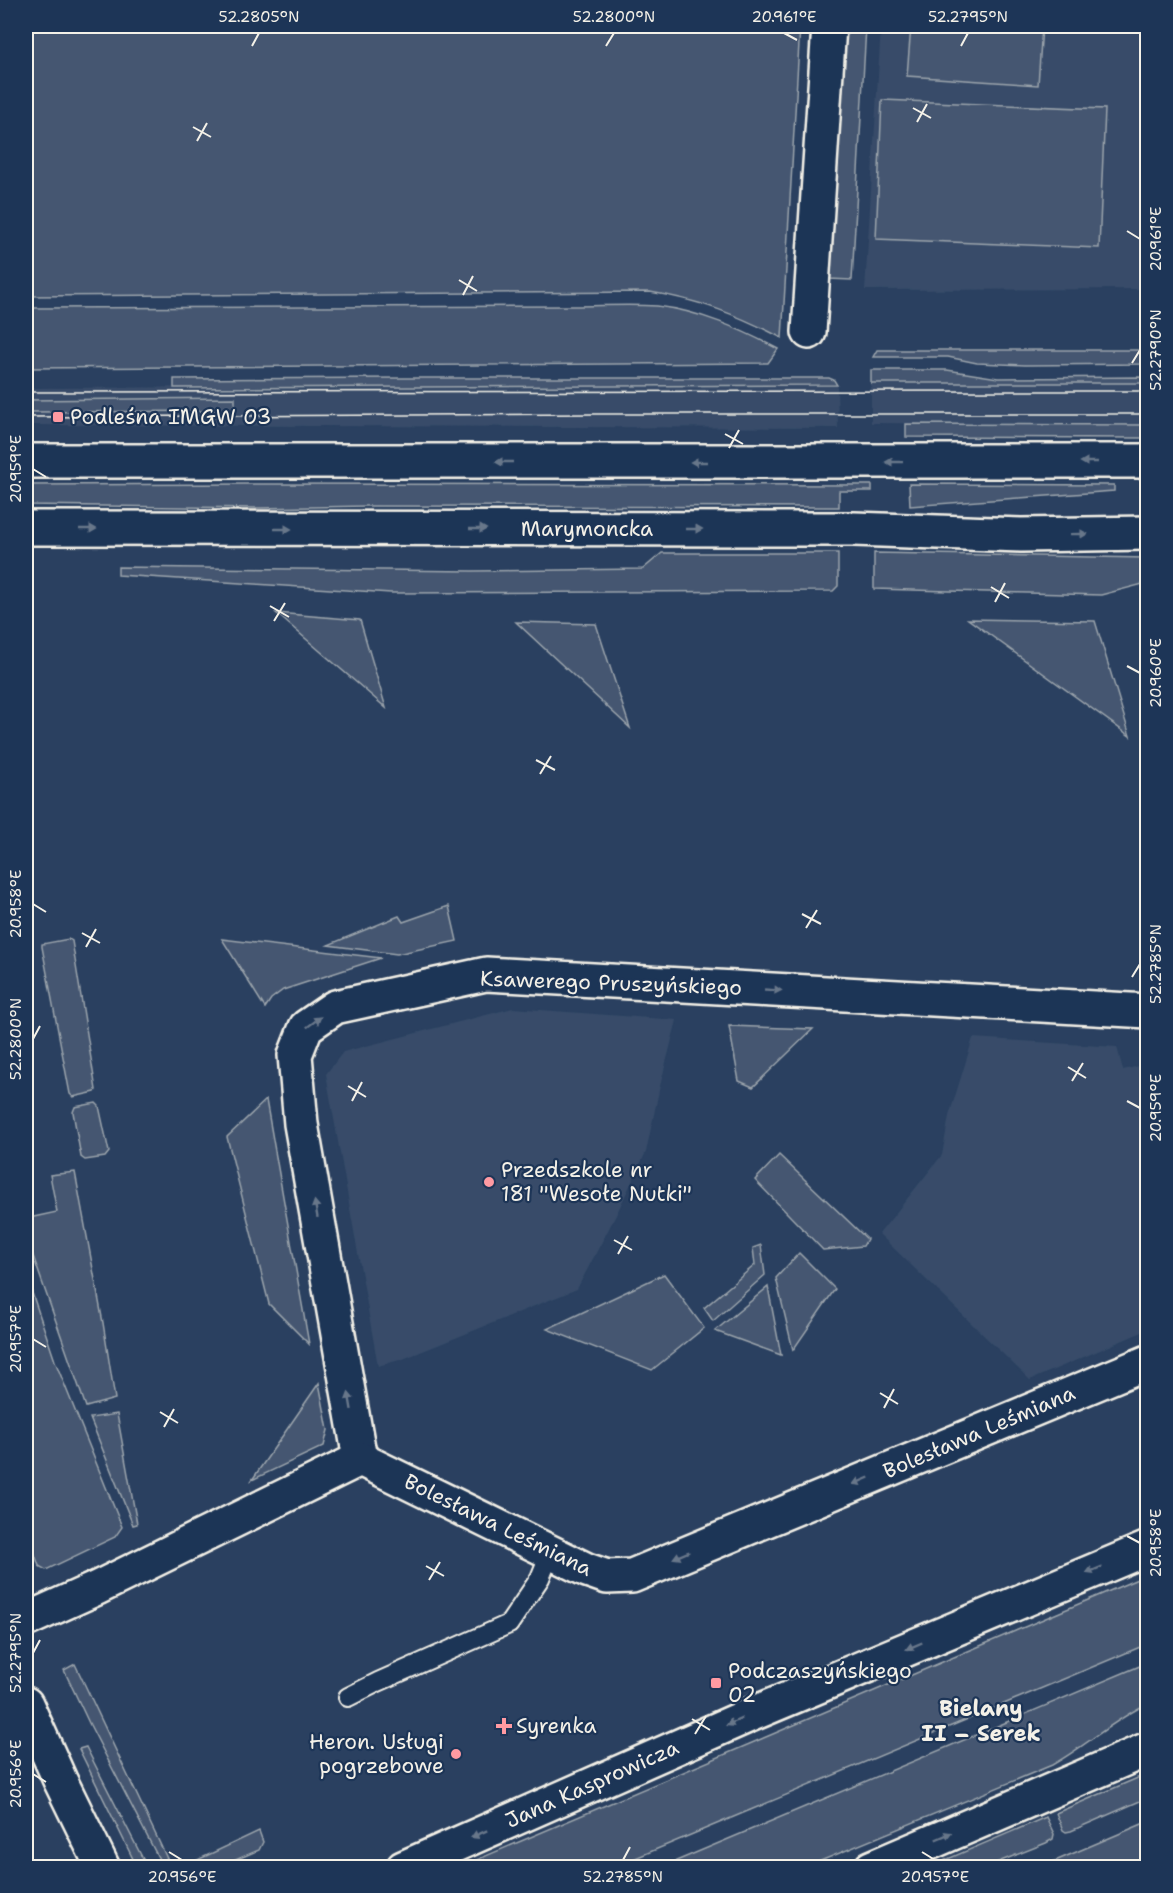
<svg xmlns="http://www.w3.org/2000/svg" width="1173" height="1893" viewBox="0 0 1173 1893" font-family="'Shantell Sans',sans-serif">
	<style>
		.built { fill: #374c69 }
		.green { fill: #445771; stroke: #9ca4ac; stroke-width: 1.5 }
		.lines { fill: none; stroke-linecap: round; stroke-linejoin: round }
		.lane-casing { stroke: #f4f1e8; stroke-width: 22 }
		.street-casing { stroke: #f4f1e8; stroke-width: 38 }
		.secondary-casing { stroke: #f4f1e8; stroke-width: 38 }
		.lane { stroke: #1d3557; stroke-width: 18 }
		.street { stroke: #1d3557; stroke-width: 33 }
		.secondary { stroke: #1d3557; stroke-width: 33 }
		.tram { stroke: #f4f1e8; stroke-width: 1.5 }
		.oneway { fill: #68778a }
		.ticks { fill: none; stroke: #f4f1e8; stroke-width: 2 }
		.poi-dot { fill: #ff9aa2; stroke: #1d3557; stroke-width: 2 }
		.labels { text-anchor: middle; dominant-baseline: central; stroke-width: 4.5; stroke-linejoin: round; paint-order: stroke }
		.poi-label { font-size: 21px; fill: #f4f1e8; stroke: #1d3557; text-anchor: start }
		.street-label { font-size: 21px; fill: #f4f1e8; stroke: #1d3557 }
		.neighbourhood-label { font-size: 22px; font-weight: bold; fill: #f4f1e8; stroke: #1d3557 }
		.neatline { fill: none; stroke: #f4f1e8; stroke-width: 2 }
		.ticks-label { font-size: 15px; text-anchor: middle; fill: #f4f1e8 }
	</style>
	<rect width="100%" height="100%" fill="#2a4060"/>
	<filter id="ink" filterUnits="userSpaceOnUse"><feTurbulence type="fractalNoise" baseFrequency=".0167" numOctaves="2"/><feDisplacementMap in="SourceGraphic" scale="12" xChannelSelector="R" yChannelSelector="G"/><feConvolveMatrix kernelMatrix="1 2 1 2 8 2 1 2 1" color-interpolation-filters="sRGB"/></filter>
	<g filter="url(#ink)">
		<g class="built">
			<path d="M881,26H1147V289L865,290Z"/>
			<path d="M871,383H1147V425L871,423Z"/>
			<path d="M837,385L838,428L26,425V388Z"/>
			<path d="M513,1008L677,1020L660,1086L646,1152L616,1215L577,1289L403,1359L378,1366L326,1074L343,1052Z"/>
			<path d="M973,1038L1117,1047L1123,1070L1147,1064V1330L1030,1380L879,1234L942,1155L949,1116Z"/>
		</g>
		<g class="green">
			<path d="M26,26H800L782,338C738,315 700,300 650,292L26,296Z"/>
			<path d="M842,26H866L852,280L829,279Z"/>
			<path d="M911,26H1042L1038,85L907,76Z"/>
			<path d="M882,100L1105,109L1099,248L876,239Z"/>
			<path d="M574,306C601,306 630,304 657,306C700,311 740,329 778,349L768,363L26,368V308Z"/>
			<path d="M877,350H1147V364L1025,365L977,363L948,357H873Z"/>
			<path d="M871,370H947L998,378L1147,377L1148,383H871Z"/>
			<path d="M406,378H829L834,380L837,385L174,388V379Z"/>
			<path d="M235,398V411L26,412V400Z"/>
			<path d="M906,424L1147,425V438L906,437Z"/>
			<path d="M257,484L872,485V491H839V507L366,506L258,508L26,505V485Z"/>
			<path d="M909,484L1114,485V491L910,506Z"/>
			<path d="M662,553H838V586L833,591L391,593L118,575V567L472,571L643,569Z"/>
			<path d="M874,553L1147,558V583L1101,595L874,589Z"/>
			<path d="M276,613L360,620L386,708Z"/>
			<path d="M968,619L1095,621L1130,736Z"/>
			<path d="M516,622L596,624L630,728Z"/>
			<path d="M449,906L457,941L397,954L328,945L399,916L403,922Z"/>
			<path d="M69,939L72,941L96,1090L95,1092L73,1097L70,1094L42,947V944Z"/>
			<path d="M222,939L381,958L283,990L271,999L265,1008Z"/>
			<path d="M729,1026L813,1029L753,1087L739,1081Z"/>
			<path d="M266,1100L309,1344L269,1304L227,1137Z"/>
			<path d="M96,1103L99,1106L109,1152L105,1157L85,1160L81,1157L73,1112L75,1107Z"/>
			<path d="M779,1155L867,1239L863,1246L823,1250L755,1180Z"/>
			<path d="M75,1172L103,1323L115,1399L86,1407L26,1236V1203L29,1218L57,1212L50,1175Z"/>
			<path d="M761,1245L765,1275L713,1321L704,1308L755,1265L753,1248Z"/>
			<path d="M799,1253L835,1289L793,1350L776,1278Z"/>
			<path d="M664,1274L704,1328L652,1370L547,1329Z"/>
			<path d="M26,1275L55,1361L122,1527L115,1537L46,1570L39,1566L26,1530Z"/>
			<path d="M768,1287L781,1355L715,1331Z"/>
			<path d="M319,1383L328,1430L324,1446L252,1480Z"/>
			<path d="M117,1414L137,1524L133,1525L90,1418Z"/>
			<path d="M1147,1575L1148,1644L1145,1645L614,1867H460Z"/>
			<path d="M1147,1663V1704C1113,1720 1085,1747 1052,1765L806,1867H662Z"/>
			<path d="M75,1664L171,1867H163L89,1723L64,1670Z"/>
			<path d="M86,1747L147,1867H137L79,1749Z"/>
			<path d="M1147,1774V1798L1071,1831L1066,1832L1063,1830L1056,1813Z"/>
			<path d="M1046,1817L1054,1834L1053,1839L1046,1843L986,1867H929Z"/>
			<path d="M1147,1822V1867H1041Z"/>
			<path d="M259,1831L263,1842L259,1850L219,1867H184L183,1865H187Z"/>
		</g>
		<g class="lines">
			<g class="lane-casing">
				<path id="lane" d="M348,1697L378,1682L509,1624L540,1578L551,1551"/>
			</g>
			<g class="street-casing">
				<g id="street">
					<path d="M809,332L829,26"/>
					<path d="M360,1459L301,1124L295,1055L306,1027L335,1007L486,974L1148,1011"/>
					<path d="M360,1459L587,1570L607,1577L632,1576L1148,1362"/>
					<path d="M26,1620L97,1588L360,1459"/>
				</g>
			</g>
			<g class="secondary-casing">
				<g id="secondary">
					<path d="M26,461H1148"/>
					<path d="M26,528L854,529L1021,535L1148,533"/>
					<path d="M26,1704L60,1780L103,1868"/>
					<path d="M403,1868L752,1714L1148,1548"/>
					<path d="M871,1868L1148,1749"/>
				</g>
			</g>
			<use href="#lane" class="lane"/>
			<use href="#street" class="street"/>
			<use href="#secondary" class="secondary"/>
			<g class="tram">
				<path d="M26,392L1148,391"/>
				<path d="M26,417L592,414H1148"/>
			</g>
		</g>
		<defs><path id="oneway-solid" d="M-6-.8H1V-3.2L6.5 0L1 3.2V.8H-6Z" transform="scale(1.5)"/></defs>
		<g class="oneway">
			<use href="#oneway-solid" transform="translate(504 462) rotate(-180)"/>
			<use href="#oneway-solid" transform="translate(699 462) rotate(-180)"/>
			<use href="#oneway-solid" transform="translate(894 462) rotate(180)"/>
			<use href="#oneway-solid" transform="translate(1089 462) rotate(180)"/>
			<use href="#oneway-solid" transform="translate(88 529)"/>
			<use href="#oneway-solid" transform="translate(283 529)"/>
			<use href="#oneway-solid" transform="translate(478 529)"/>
			<use href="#oneway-solid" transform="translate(694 529)"/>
			<use href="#oneway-solid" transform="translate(1079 534) rotate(-1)"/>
			<use href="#oneway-solid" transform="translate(773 990) rotate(3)"/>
			<use href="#oneway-solid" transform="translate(314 1022) rotate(-37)"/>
			<use href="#oneway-solid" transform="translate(316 1209) rotate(-100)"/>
			<use href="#oneway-solid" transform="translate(350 1401) rotate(-100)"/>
			<use href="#oneway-solid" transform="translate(861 1481) rotate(157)"/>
			<use href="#oneway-solid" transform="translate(681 1555) rotate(157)"/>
			<use href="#oneway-solid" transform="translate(1094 1570) rotate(157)"/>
			<use href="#oneway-solid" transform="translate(914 1646) rotate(157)"/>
			<use href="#oneway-solid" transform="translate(734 1722) rotate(156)"/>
			<use href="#oneway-solid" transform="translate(479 1834) rotate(156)"/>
			<use href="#oneway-solid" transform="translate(944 1836) rotate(-23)"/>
		</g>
	</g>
	<path class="ticks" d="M784,33L797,40M252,46L259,33M606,46L614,33M961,46L968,33M913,108L931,118M917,122L927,104M193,127L211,137M197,141L207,123M1127,231L1140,239M459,280L477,291M463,295L473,276M1132,363L1140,350M725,434L743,444M729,448L739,430M33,469L46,477M991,587L1009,598M995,602L1005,583M270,606L289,617M274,621L285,603M1127,666L1140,673M536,760L555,770M540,774L551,756M33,904L46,912M802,914L821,924M806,928L817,910M82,933L100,943M86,947L96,929M1132,977L1140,964M33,1039L40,1026M1068,1067L1086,1078M1072,1081L1083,1063M348,1086L366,1097M352,1101L362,1082M1127,1101L1140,1108M614,1240L632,1250M618,1254L628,1236M33,1339L46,1347M880,1393L898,1404M884,1408L894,1389M160,1412L178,1423M164,1427L174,1409M1127,1536L1140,1543M426,1566L444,1576M429,1580L440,1562M33,1653L40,1640M692,1719L710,1730M695,1734L706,1716M33,1774L46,1782M169,1852L182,1860M922,1852L935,1860M623,1860L630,1847"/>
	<g class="poi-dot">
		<rect x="52" y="411" width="12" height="12" rx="3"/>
		<circle cx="489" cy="1182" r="6"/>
		<rect x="710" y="1677" width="12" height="12" rx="3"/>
		<path d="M501 1717h6v6h6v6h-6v6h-6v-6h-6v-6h6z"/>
		<circle cx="456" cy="1754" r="6"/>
	</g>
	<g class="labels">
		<g class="poi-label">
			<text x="70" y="417">Podleśna IMGW 03</text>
			<text x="501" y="1170">Przedszkole nr<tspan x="501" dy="24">181 "Wesołe Nutki"</tspan></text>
			<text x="728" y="1671">Podczaszyńskiego<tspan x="728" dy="24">02</tspan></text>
			<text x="516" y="1726">Syrenka</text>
			<text x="444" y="1742" text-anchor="end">Heron. Usługi<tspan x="444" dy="24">pogrzebowe</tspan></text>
		</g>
		<g class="street-label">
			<text x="587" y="529">Marymoncka</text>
			<text transform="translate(611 983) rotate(2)">Ksawerego Pruszyńskiego</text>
			<text transform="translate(979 1432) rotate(-23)">Bolesława Leśmiana</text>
			<text transform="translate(498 1525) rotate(26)">Bolesława Leśmiana</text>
			<text transform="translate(592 1784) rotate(-24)">Jana Kasprowicza</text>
		</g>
		<g class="neighbourhood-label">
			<text x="981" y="1708">Bielany<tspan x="981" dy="25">II – Serek</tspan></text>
		</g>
	</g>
	<rect width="1173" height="1893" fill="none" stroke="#1d3557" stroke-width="66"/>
	<rect x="33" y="33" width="1107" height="1827" class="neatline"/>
	<g class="ticks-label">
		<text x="259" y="22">52.2805°N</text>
		<text x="614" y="22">52.2800°N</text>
		<text x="784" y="22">20.961°E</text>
		<text x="968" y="22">52.2795°N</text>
		<text transform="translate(1156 239) rotate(-90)" y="5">20.961°E</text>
		<text transform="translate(1156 350) rotate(-90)" y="5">52.2790°N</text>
		<text transform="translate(16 469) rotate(-90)" y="5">20.959°E</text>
		<text transform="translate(1156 673) rotate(-90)" y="5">20.960°E</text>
		<text transform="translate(16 904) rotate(-90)" y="5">20.958°E</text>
		<text transform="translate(1156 964) rotate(-90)" y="5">52.2785°N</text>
		<text transform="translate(16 1039) rotate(-90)" y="5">52.2800°N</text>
		<text transform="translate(1156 1108) rotate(-90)" y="5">20.959°E</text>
		<text transform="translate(16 1339) rotate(-90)" y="5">20.957°E</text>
		<text transform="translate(1156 1543) rotate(-90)" y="5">20.958°E</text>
		<text transform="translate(16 1653) rotate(-90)" y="5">52.2795°N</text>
		<text transform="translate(16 1774) rotate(-90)" y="5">20.956°E</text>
		<text x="182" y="1882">20.956°E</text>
		<text x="623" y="1882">52.2785°N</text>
		<text x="935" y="1882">20.957°E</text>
	</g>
</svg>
